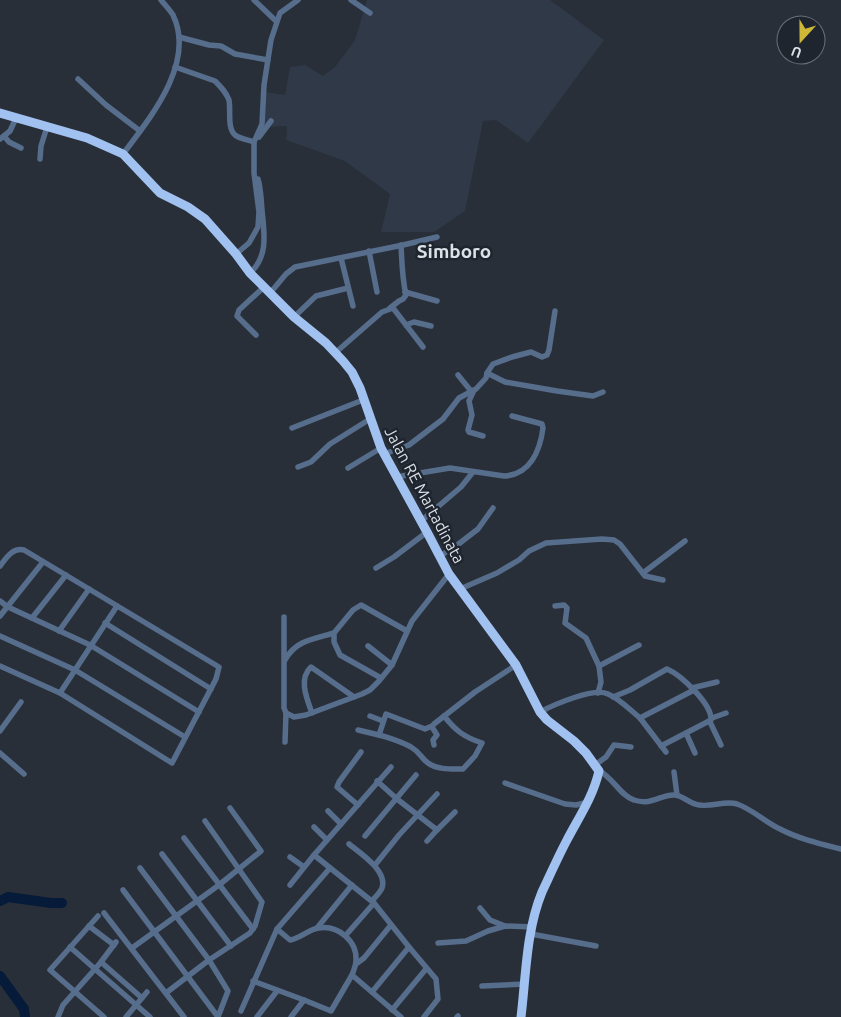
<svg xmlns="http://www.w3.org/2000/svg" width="841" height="1017" viewBox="0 0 841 1017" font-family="Ubuntu,sans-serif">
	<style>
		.built { fill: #2f3948 }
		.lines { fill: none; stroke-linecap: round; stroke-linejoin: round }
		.river { stroke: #051b39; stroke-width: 10 }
		.minor { stroke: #576d8c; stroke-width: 5.5 }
		.highway { stroke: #a1c2f0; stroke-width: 9 }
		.labels { text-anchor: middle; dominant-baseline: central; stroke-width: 5; stroke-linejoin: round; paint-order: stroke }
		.street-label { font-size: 16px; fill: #dce1e7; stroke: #1e252f }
		.quarter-label { font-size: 19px; font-weight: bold; fill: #dce1e7; stroke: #1e252f }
	</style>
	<rect width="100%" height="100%" fill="#282f39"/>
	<path class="built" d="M367,0H550L604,40L528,143L496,120L483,121L465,211L434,232H381L390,194L345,161L286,140L287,126L268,127L263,119L265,92L285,95L290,67L305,65L323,76L335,67L355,40Z"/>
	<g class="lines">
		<g class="river">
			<path d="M0,901L8,897L51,903H62"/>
			<path d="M0,976L24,1009L25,1017"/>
		</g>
		<g class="minor">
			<path d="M254,0L276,21"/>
			<path d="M351,0L370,13"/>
			<path d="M179,37L209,45L221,46L235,54L268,60"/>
			<path d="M175,67L215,81C221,87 226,92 229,100C231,111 227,128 235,135C240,139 249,140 254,142"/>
			<path d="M78,79L106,105L140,131"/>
			<path d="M4,136L9,142L21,148"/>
			<path d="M259,137L271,121"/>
			<path d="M0,139L10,131L16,118"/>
			<path d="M123,154C150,118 196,63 173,15C170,10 165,5 161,0"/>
			<path d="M40,159L41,146L47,127"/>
			<path d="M369,251L377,292"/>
			<path d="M236,254L249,243L258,227L259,212L254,173V142L262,124L264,85L271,40L280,13L298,0"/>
			<path d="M341,258L353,306"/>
			<path d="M250,273C269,256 264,232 262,210C261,199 261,189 258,179"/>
			<path d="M271,292L286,274L295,267L403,245L437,237"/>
			<path d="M405,292L437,301"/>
			<path d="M390,308L399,301L403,299L406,295C402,278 402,263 401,245"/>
			<path d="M294,317L316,296L348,288"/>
			<path d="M406,325L414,322L431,326"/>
			<path d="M256,335L237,316L239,310L265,286"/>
			<path d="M335,353L382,312L393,308L423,347"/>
			<path d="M487,373L493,364L512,357L531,352L542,357L547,355L549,350L555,311"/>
			<path d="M458,375L471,391"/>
			<path d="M474,390L469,401L472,415L468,430L469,432L483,436"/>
			<path d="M292,428L363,400"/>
			<path d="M384,454L409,445L443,419L459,398L476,389L486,378L487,373L505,382L557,391L593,396L603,392"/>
			<path d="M298,467L311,462L330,444L370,419"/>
			<path d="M348,468L381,448"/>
			<path d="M396,477L450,468L504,476C530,475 540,451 543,428L542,424L512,416"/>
			<path d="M421,521L461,487L473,472"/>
			<path d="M440,556L456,546L478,529L493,508"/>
			<path d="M0,566C6,558 13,547 24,550L219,667L216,679L172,763L60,693L0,666"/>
			<path d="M376,568L394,557L427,532"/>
			<path d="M643,573L685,541"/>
			<path d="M460,589L497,573L519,560L529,551L546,543L602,539L614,540L620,544L645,576L663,580"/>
			<path d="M0,601L8,607L90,645L199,712"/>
			<path d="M555,606L564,605L567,608L565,623L586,638L599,666"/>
			<path d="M0,616L43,562"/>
			<path d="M284,617V708L286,713L294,717L306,715L362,694L370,690L379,681L392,665L412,621L449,574"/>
			<path d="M32,618L66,575"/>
			<path d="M105,623L211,689"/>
			<path d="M59,631L89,589"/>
			<path d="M0,636L75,670L185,737"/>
			<path d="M368,646L392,665"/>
			<path d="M285,660C296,640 314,639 334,633"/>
			<path d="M381,678L340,655L334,642V633L353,610L361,605L407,631"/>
			<path d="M692,688L717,682"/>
			<path d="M60,693L117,606"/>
			<path d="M598,693L601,682L599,666L639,645"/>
			<path d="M613,697L630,690L667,669C681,675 712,704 711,720L661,746"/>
			<path d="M540,712C553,705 594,687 608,694C620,699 630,710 640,718L694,690"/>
			<path d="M312,713C307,699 298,679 311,667L354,697"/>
			<path d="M370,716L383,721"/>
			<path d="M640,718L666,752"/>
			<path d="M712,718L726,713"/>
			<path d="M710,722L721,745"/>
			<path d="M358,730C376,734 394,738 411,747C421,753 421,758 428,763C437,770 452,769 463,769L475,756L482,743C464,737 456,731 444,716"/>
			<path d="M0,731L21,702"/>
			<path d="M686,733L695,753"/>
			<path d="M379,735L386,714L425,729L432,726"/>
			<path d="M285,742L286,713"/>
			<path d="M434,745L433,740L437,735L432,727L434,724L475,692L516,665"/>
			<path d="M0,753L24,774"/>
			<path d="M595,765L606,757L614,745L631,747"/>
			<path d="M599,771C613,777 620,796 634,800C652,806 661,794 675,795C683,796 688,802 695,804C707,809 724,800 737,804C752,809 765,822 780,829C799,839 821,844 841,849"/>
			<path d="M674,772L677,795"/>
			<path d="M377,781L397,799L437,830L455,812"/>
			<path d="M505,783L565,804L576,805L589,802"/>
			<path d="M358,805L337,787L339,782L361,752"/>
			<path d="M328,811L341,824"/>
			<path d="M205,821L262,902L255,926L250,933L209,960L228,991L218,1017"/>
			<path d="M314,827L327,840"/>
			<path d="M365,836L416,775"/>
			<path d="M184,838L253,929"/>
			<path d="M427,841L437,830"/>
			<path d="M349,844C360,853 388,871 382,888C380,893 375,897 372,901"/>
			<path d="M162,854L231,946"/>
			<path d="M314,855L391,767"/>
			<path d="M290,857L304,867"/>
			<path d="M375,865L399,835L437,794"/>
			<path d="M140,868L209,960L166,993"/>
			<path d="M290,885L314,855L374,903L409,947L436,979L438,999L424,1017"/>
			<path d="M123,890L218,1017"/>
			<path d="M480,908L490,920L505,926"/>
			<path d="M104,913L184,1017"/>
			<path d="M98,916L50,970L104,1017"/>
			<path d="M89,926L114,945"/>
			<path d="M317,928L352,885"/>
			<path d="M277,929L290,940C301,938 309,929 319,928C338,925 357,941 356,960C356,965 354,970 352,975"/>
			<path d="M531,934L596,946"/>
			<path d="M346,935L374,903"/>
			<path d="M438,943L466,941L488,931L505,926L533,927"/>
			<path d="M70,947L95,969L101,962L142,998"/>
			<path d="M132,948L219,885L261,851L230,808"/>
			<path d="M101,962L116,942"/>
			<path d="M356,964L364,958L391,925"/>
			<path d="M253,981L304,1000"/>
			<path d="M482,986L525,984"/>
			<path d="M372,992L409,947"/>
			<path d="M392,1010L426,969"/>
			<path d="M241,1011L277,929L330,868"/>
			<path d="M58,1017L63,1005L95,969L150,1017"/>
			<path d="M126,1017L147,992"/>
			<path d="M257,1017L277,991"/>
			<path d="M291,1017L304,1000L331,1011L352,975L401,1017"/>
			<path d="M457,1017L458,1016"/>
		</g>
		<path class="highway" d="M0,113L87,138L123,154L160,193L188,207L205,219L236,254L250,273L294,317L326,343L343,361L352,372L360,388L381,448L427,532L449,574L516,665L540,712L547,720L574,741L586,753L599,771C593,797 579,817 567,840C558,857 550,875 542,892C526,931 526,976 521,1017"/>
	</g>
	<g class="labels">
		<g class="street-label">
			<text transform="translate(425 495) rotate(62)">Jalan RE Martadinata</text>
		</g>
		<g class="quarter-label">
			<text x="454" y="251">Simboro</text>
		</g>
	</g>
	<g transform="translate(801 40) rotate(201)"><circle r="24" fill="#1e252f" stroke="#6a7079"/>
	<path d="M0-4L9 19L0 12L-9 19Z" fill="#ceb837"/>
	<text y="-8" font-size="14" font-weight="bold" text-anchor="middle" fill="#dce1e7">U</text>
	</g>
</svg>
